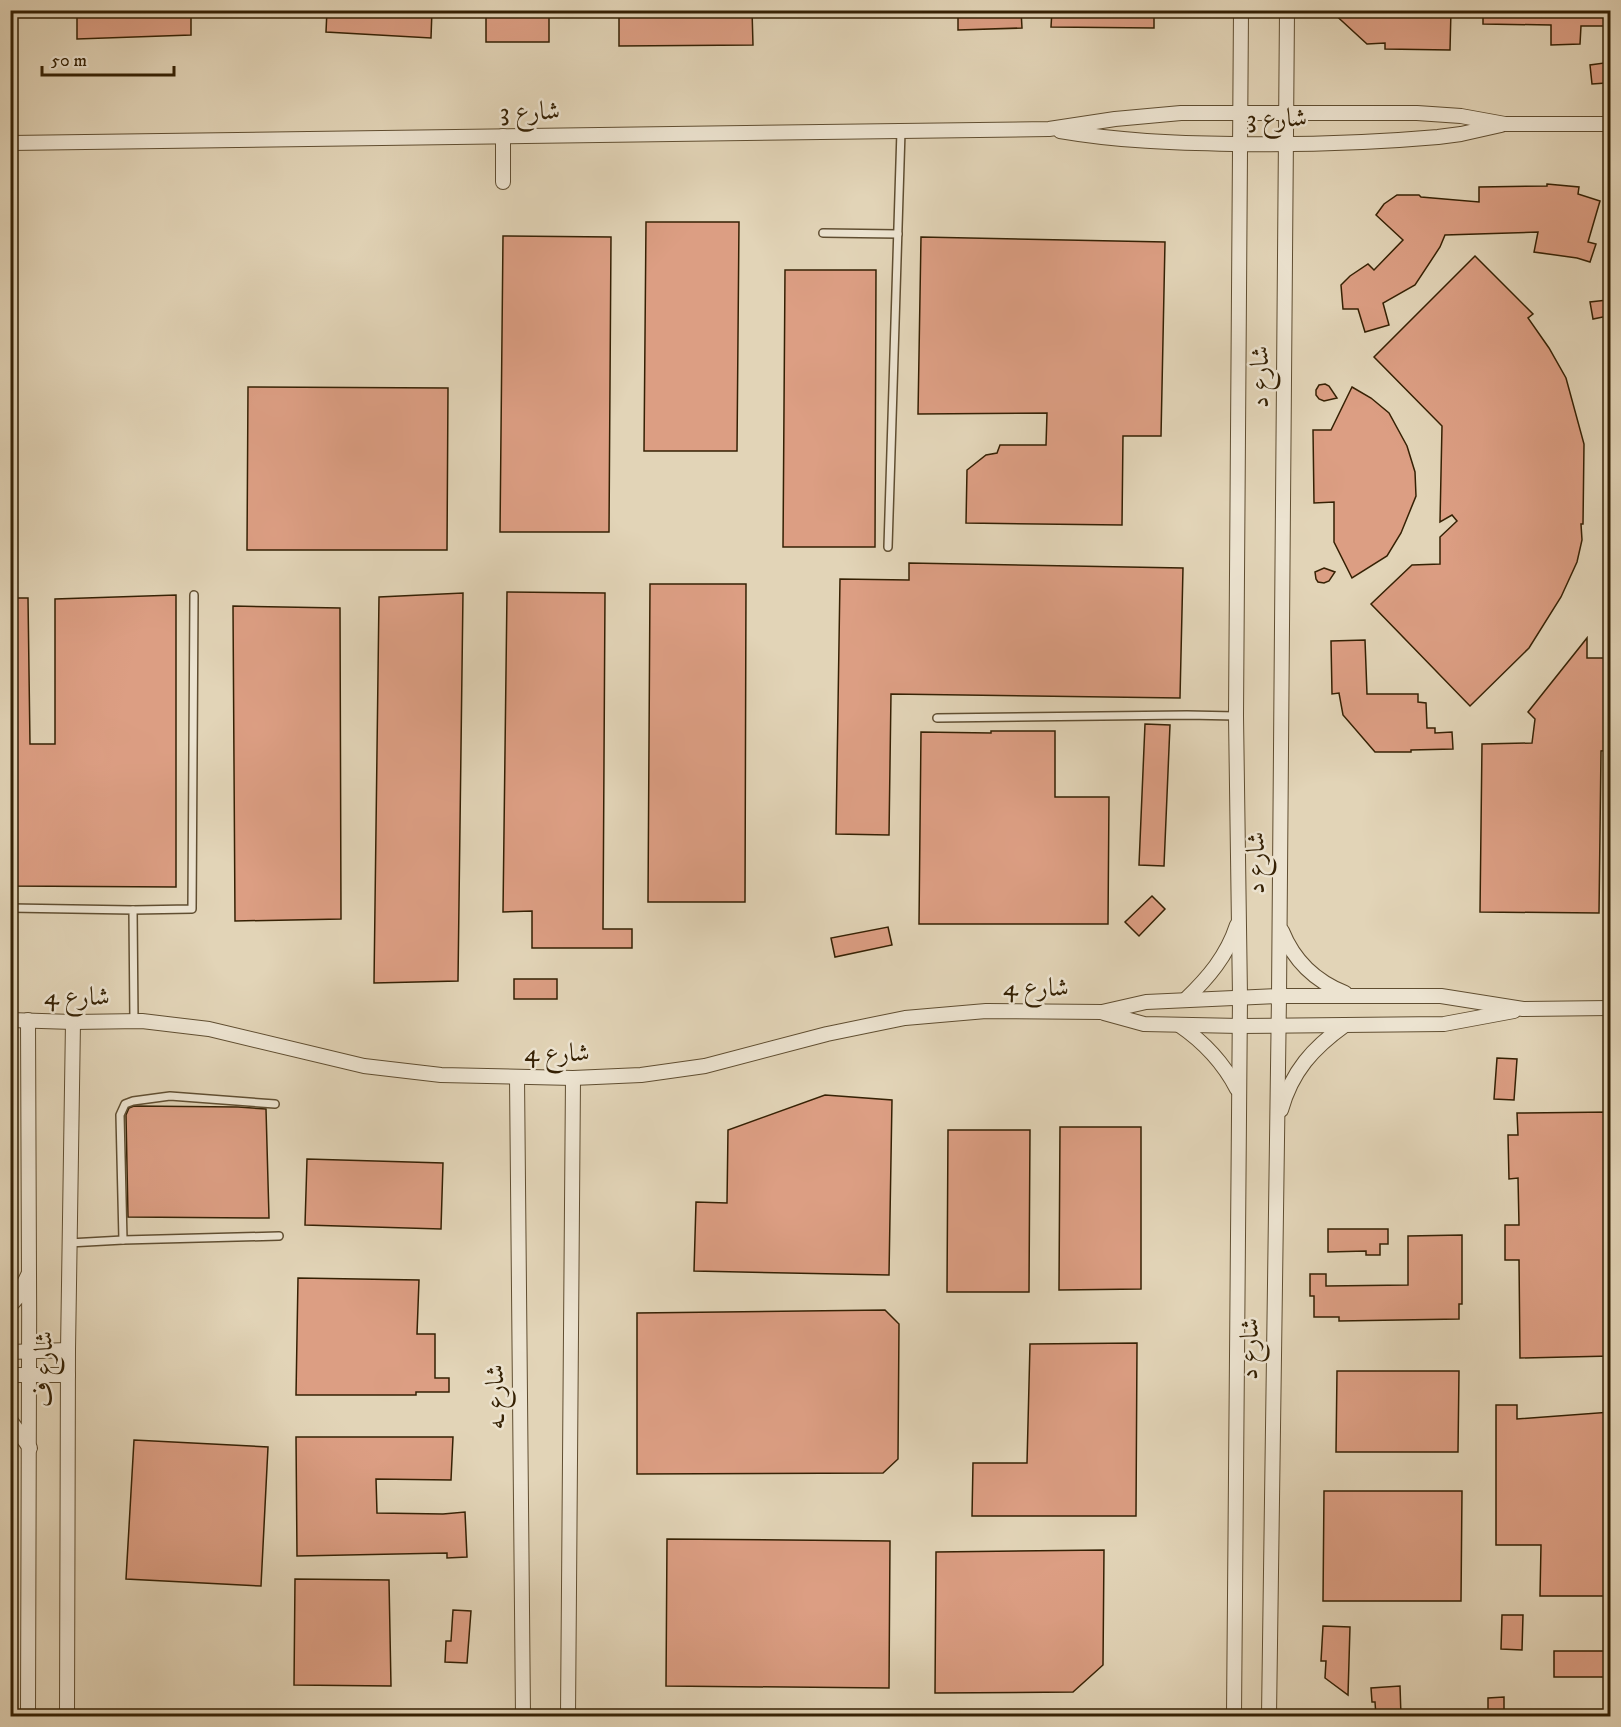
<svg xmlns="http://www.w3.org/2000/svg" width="1621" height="1727" viewBox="0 0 1621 1727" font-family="'IM FELL DW Pica',Amiri,serif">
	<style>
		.building { fill: #dc9e83; stroke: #352104; stroke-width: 1.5 }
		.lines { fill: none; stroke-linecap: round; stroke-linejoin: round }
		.lane-casing { stroke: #604e31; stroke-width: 10 }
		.street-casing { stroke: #604e31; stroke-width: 16 }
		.lane { stroke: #ece3d0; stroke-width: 7 }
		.street { stroke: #ece3d0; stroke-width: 14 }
		.labels { text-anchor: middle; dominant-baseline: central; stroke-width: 5; stroke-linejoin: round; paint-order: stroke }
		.street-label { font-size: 26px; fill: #352104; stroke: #ece3d0 }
	</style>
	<rect width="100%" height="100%" fill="#e2d4b7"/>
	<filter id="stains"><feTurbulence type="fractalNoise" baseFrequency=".00333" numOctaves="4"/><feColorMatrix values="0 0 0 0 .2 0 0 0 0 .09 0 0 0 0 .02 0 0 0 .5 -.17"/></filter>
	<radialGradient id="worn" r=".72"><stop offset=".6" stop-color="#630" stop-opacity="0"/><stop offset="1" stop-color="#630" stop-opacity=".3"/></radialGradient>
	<g class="building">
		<path d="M77,10H191V35L77,39Z"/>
		<path d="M327,10H432L431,38L326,32Z"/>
		<rect x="486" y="10" width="63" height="32"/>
		<path d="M619,10H752L753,45L619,46Z"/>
		<path d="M958,10H1021L1022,28L958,30Z"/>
		<path d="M1052,10H1154V28L1051,27Z"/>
		<path d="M1330,10H1451L1450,50L1385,49V43L1367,44Z"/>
		<path d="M1483,10H1611V26H1581L1580,44L1551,45V25L1483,24Z"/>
		<path d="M1604,63L1606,83L1592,84L1590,65Z"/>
		<path d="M1547,184L1579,187L1578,194L1600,201L1588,242L1596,244L1590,262L1577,258L1534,252L1538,232L1445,235L1440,247L1415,285L1383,303L1389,325L1365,332L1358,309H1343L1341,285L1350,276L1368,264L1374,270L1403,240L1376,215L1384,204L1397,195H1419L1421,197L1479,202V187L1547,186Z"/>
		<path d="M646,222H739L737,451H644Z"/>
		<path d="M503,236L611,237L609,532H500Z"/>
		<path d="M921,237L1165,242L1161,436H1123L1122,525L966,523L967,470L986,455L997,453L1000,445H1046L1047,413L918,414Z"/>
		<path d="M1475,256L1533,314L1528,318L1549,348L1566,378L1584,444L1583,524H1581L1582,540L1577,562L1561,597L1529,648L1470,706L1371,604L1412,565L1440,564V537L1457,521L1452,515L1440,522L1442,426L1374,357Z"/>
		<path d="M785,270H876L875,547H783Z"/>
		<path d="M1607,300L1608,316L1593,319L1590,302Z"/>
		<path d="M1325,384L1329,386L1337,398L1324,401L1319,399L1316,395V390L1319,385Z"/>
		<path d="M248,387L448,388L447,550H247Z"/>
		<path d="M1352,387L1371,398L1389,413L1407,446L1415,472L1416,496L1401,533L1387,556L1352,578L1334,542V502L1314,503L1313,430H1331Z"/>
		<path d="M909,563L1183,568L1180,698L891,694L889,835L836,834L840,579L909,580Z"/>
		<path d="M1324,568L1335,572L1329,581L1324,583L1318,582L1316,579L1315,572Z"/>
		<path d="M650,584H746L745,902H648Z"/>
		<path d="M507,592L605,593L603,929H632V948H532V911L503,912Z"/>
		<path d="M463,593L458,981L374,983L379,597Z"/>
		<path d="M176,595V887L10,886V598H28L30,744H55V599Z"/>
		<path d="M233,606L340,608L341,919L235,921Z"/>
		<path d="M1587,638V658H1611V750L1601,751L1599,913L1480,912L1482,744L1532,743L1535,719L1528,712Z"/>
		<path d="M1365,640L1367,694H1418V702L1426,703L1427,728H1435V733L1452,732L1453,749L1411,750V752H1375L1343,715L1339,693L1332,694L1331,641Z"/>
		<path d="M1145,724L1170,725L1164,866L1139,865Z"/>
		<path d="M991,731H1055V797H1109L1108,924H919L921,732L991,733Z"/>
		<path d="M1152,896L1165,909L1139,936L1125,922Z"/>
		<path d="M888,927L892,945L835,957L831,938Z"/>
		<rect x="514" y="979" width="43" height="20"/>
		<path d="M1497,1058L1517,1059L1514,1100L1494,1099Z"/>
		<path d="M825,1095L892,1100L889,1275L694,1271L696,1202L727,1203L728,1130Z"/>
		<path d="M134,1106L238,1107L266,1109L269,1218L128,1217L126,1115L129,1108Z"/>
		<path d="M1611,1112V1356L1520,1358L1519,1260H1505V1225H1519L1518,1178L1509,1179L1508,1135H1518L1517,1113Z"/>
		<path d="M1060,1127H1141V1289L1059,1290Z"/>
		<path d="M948,1130H1030L1029,1292H947Z"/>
		<path d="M307,1159L443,1163L441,1229L305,1225Z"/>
		<path d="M1328,1229H1388V1244H1380V1255H1366V1251L1328,1252Z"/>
		<path d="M1462,1235V1304H1459V1319L1339,1321V1317H1314V1296H1310V1274H1326V1286L1408,1285V1236Z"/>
		<path d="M298,1278L419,1280L417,1334H435V1378H449V1392H416V1395H296Z"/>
		<path d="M885,1310L899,1324L898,1459L883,1473L637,1474V1313Z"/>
		<path d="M1137,1343L1136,1516H972L973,1463H1027L1030,1344Z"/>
		<path d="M1337,1371H1459L1458,1452H1336Z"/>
		<path d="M1496,1405H1517V1419L1611,1412V1596H1540L1541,1545H1496Z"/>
		<path d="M296,1437H453L451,1480L376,1479L377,1513L443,1514L465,1512L467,1557L447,1558V1553L297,1556Z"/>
		<path d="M134,1440L268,1447L261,1586L126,1579Z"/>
		<path d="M1324,1491H1462L1461,1601H1323Z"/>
		<path d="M667,1539L890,1541L889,1688L666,1686Z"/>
		<path d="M1104,1550L1103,1665L1073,1692L935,1693L936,1552Z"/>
		<path d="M295,1579L389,1580L391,1686L294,1685Z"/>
		<path d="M453,1610L471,1611L467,1663L445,1662L446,1641H451Z"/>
		<path d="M1502,1615H1523L1522,1650L1501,1649Z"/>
		<path d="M1323,1626L1350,1627L1348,1695L1325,1678L1326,1661H1321Z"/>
		<rect x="1554" y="1651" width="57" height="26"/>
		<path d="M1400,1686L1401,1716H1376L1375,1702H1372L1371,1688Z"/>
		<path d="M1504,1697V1716H1488V1698Z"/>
	</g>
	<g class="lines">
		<g class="lane-casing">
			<g id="lane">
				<path d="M823,233L898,234"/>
				<path d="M888,547L901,131"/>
				<path d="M937,718L1187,715L1236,716"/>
				<path d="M10,908L133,910L134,1021"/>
				<path d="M133,910L192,909L194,595"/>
				<path d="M123,1240L120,1115L125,1104L133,1101L170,1096L275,1104"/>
				<path d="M69,1243L123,1240L279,1236"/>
			</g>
		</g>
		<g class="street-casing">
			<g id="street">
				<path d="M1060,131C1118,141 1175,143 1233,144C1301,145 1370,143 1438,137L1461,134L1501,125"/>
				<path d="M10,143L1049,129L1115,119L1181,113H1417L1461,116L1505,124H1610"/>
				<path d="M503,182V136"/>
				<path d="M1282,931C1294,961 1315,981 1345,993"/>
				<path d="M1185,1000C1208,978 1227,956 1237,925"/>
				<path d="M1104,1013L1144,1024L1240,1026L1444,1024L1514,1011"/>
				<path d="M10,1020L73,1022L142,1021L209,1029L364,1066L441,1075L573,1078L641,1075L705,1066L827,1034L905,1018L986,1011L1102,1012L1146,1002L1279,996H1441L1523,1009L1610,1008"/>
				<path d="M1179,1025C1204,1042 1223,1062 1237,1089"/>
				<path d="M517,1077L523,1716"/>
				<path d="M1281,1110C1292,1071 1313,1048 1345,1025"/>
				<path d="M10,1306L17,1298L28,1275"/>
				<path d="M10,1352L68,1350"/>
				<path d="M10,1375H68"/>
				<path d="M10,1420L30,1448"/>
				<path d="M28,1716C29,1484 30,1252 28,1020"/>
				<path d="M67,1716L68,1350L73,1022"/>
				<path d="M568,1716L573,1078"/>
				<path d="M1234,1716L1240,997L1236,716L1241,10"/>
				<path d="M1269,1716L1279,996L1287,10"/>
			</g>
		</g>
		<use href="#lane" class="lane"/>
		<use href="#street" class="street"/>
	</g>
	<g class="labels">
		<g class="street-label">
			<text transform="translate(530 112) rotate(-1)">شارع 3</text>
			<text transform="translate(1277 119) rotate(-1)">شارع 3</text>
			<text transform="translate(1260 377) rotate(-90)">شارع د</text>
			<text transform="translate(1256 863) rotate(-90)">شارع د</text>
			<text transform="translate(1036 988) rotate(1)">شارع 4</text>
			<text transform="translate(77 997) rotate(1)">شارع 4</text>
			<text x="557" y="1053">شارع 4</text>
			<text transform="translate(1250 1349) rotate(-89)">شارع د</text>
			<text transform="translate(44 1369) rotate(-90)">شارع ف</text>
			<text transform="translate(496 1397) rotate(-91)">شارع ـه</text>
		</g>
	</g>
	<rect width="1621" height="1727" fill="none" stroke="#e2d4b7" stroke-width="36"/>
	<rect x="12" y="12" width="1597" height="1703" fill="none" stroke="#352104" stroke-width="3"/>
	<rect x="18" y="18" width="1585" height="1691" fill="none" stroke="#352104" stroke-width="1.5"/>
	<path d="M42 66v9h132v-9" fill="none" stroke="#352104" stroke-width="3"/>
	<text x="51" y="66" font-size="18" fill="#352104" stroke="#ece3d0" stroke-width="4.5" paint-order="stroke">50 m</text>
	<rect width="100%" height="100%" filter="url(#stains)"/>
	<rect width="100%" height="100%" fill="url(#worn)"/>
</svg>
